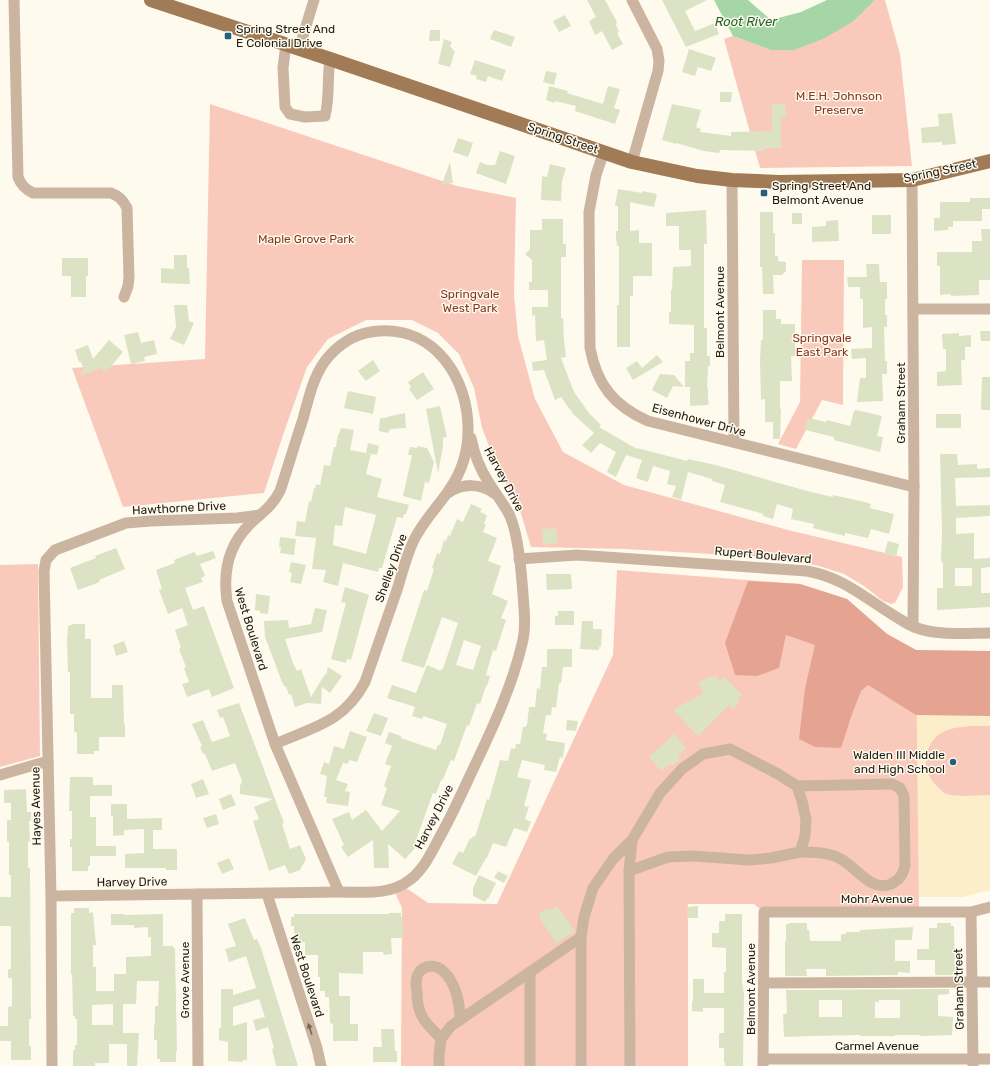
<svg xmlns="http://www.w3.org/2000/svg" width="990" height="1066" viewBox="0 0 990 1066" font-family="Rubik,sans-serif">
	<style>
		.built { fill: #fbeec8 }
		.green { fill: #f9cabc }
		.forest { fill: #e5a491 }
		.water { fill: #a6d6a7 }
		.building { fill: #dce3c4; fill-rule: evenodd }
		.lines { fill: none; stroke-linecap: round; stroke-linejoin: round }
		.minor { stroke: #cbb5a1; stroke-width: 11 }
		.major { stroke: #a17a56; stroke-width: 14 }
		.oneway { fill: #766859 }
		.poi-dot { fill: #246178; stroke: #fffaee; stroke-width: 1.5 }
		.labels { text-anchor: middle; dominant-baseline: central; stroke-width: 3; stroke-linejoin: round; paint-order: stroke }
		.poi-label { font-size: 12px; fill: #201c11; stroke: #fffaee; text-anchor: start }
		.park-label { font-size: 12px; fill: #863821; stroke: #fffaee }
		.street-label { font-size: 12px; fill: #201c11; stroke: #fffaee }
		.water-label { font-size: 13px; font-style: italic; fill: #216329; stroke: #fffaee }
	</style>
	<rect width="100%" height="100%" fill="#fffaee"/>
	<path class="built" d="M916,650L990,651V891L982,892L963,897H918Z"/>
	<g class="green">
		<path d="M875,0H885L900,54L912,166L760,168L724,39L733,36L771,50L854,21Z"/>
		<path d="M210,104L457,186L516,198L514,295L518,336L535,399L563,452L624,485L788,530L902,557L903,587L895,603L891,604L883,601L864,586L844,574L819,566L781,558L624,549L531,547L519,507L498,469L482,428L474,388L459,354L438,333L412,320H366L328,339L307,367L283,435L264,493L123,507L72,368L205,359Z"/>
		<path d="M802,260H844L843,405L822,400L796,449L778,444L800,402Z"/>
		<path d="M38,564L40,756L0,767V565Z"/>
		<path d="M617,570L800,584L847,599L887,634L916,650L919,912H764L754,904H688V1066H401L402,908L393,888L402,885L428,903L497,904L613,655Z"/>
		<path d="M973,726H990V795C978,795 954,798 944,793C942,791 939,788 937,786C920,771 923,743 943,732C952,727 963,727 973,726Z"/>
	</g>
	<path class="forest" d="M748,581L800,584L847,599L887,634L916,650L990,651V716L916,715L868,685L861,691L851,717L841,748L815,747L799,739L805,688L815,645L786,635L779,668L757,676L735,675L725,643Z"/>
	<path class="water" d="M714,0H748L771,20L801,12L827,0H875L854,21L823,39L794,50H771L733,36Z"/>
	<g class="building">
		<path d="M587,0H605L617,22L616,25L619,32L617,33L623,44L612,50L602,31L595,35L589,21L596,17Z"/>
		<path d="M662,0H707L685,11L695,31L715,23L719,34L686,47Z"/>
		<path d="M565,15L571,26L559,32L553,21Z"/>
		<path d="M430,30H440V41H429Z"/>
		<path d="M494,30L515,37L511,47L490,39Z"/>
		<path d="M444,39L452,42L450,47L453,48L452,50L455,51L450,67L438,64Z"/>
		<path d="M689,49L716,58L711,71L698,67L695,76L682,72Z"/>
		<path d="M475,60L506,70L502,81L488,76L486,82L476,79L477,76L470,74Z"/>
		<path d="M546,71L557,73L554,85L543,82Z"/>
		<path d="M549,86L568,91L567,93L570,94L603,104L608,86L620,89L614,108L620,110L615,124L575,111L576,106L555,101V103L546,100Z"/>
		<path d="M720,92H732L731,102H720Z"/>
		<path d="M672,104L701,110L696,127L701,129L700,132L731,136V132L772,131V104H785L786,117H781V148H765V151L720,150L719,153L704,151L676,143V144L662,140Z"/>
		<path d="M952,113L956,144L942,145V142L922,143L921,128L939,126L938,114Z"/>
		<path d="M458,138L473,143L468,157L453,152Z"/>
		<path d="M500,151L515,156L506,184L476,173L480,162L487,165H495Z"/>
		<path d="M450,162L453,183L442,184Z"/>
		<path d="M550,164L566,168L562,181L561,201L541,200L542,176L547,177Z"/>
		<path d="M618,189L642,193V191L657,194L654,207L630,202V231L639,230V243H652V276H633V296H630V347H617V305H619V246H617L616,237V231H618V206H615Z"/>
		<path d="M970,198H990V209H982V221H953V227H948V230L934,231V218H940V202H970Z"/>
		<path d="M706,210L707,244H704V328H707V356H710V366H708L707,387H708V400L709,401L708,405L690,406V387H685V361H690V353H694V325L669,324V312H671V290H672L673,267L691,266V250H679V226H666V213Z"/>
		<path d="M760,212H773V233H775V256H778V261L786,262V271L782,275H773L774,294H763L762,267H760Z"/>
		<rect x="792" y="213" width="10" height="11"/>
		<rect x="872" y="215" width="19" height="19"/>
		<path d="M542,219H563V244H566V257H561V318H563L564,340L566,357L561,358L574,392L589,413L601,425L599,427L637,449V448L687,461L688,459L716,465L807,491L833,497V495L865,502L871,504L870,508L894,514L889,534L871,529L868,538L845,533V536L813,528L814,524L791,519L793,509L777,504L773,519L763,516L764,514L720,502L725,485L712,481V479L688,472L681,500L672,497L676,486L667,484L670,471L653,466L648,482L636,478L642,460L626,455L616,477L607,472L616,452L600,443L591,453L582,445L594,433L574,415L561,397L555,400L544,370L533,371L532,362L547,360L544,340L536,341L535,315L532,316V307H548V290H529V282H532V260L525,254L530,249V230H542Z"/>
		<path d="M838,220L839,241L812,242V227L826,226V221Z"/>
		<path d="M981,229H990V280H979V295L951,296V294L940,295V266H937V252H972V241H982Z"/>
		<path d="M174,255H187V268H189L190,284L161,283V268L174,269Z"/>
		<path d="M62,258H88V276H86V297H71V276H62Z"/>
		<path d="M866,264H879L880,282H887V299H885V315H887V327H884L885,361H887V374H882L883,401L857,402L860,378H866V358L852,359L851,349L872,348V327L863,328V299H860V287H848L847,277H867Z"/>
		<path d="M174,305H187L189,321L194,323L184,345L170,339L176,327Z"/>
		<path d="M763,310H776V319H781V324H795V347H798V356H791L792,381H780V409H781L780,439H773V422H765V399L761,400L760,360L761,340H763Z"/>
		<path d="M980,331H990V341H981Z"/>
		<path d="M138,332L141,343L154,340L157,354L144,357L145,361L131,364L124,335Z"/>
		<path d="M959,333V336L971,335V347H965V360H961L962,385L937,386V372L946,371V349H943L942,334Z"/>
		<path d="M109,340L123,352L106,372L101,368L79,376L84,370L81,362H79L75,350L88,345L93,359Z"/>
		<path d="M657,355L663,362L633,380L626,368L637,361L642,368Z"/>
		<path d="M373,360L380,371L366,381L358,371Z"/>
		<path d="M423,372L434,389L417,400L409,389L411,387L408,382Z"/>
		<path d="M660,374L674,375L684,387L673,386L667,398L652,390Z"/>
		<path d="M982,377H990V410H982L981,408Z"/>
		<path d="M348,391L376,397L373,414L344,408Z"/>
		<path d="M440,406L447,437L443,438V447L438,473L426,409Z"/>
		<path d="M856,410L882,416L877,436L883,437L880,452L834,440V437L805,430L808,418L826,422L827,420L850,426L854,411Z"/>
		<path d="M405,413L406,428L390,429L388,433L379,431L380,418H385L391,416Z"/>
		<rect x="936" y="414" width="25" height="14"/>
		<path d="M341,428L354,430L350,450L371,454L366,474L382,479L377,497L409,505L406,514H404L403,518L397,517L382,568H379L378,572L343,563L338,586L323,582L326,570L312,569L316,538L295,536L297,521L305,522L309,501L311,502L314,488L315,489L316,484L320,485L324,465L330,466L334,447H336L338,434H339ZM345,507L376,515L366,554L333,545L335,525L342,526Z"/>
		<path d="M368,443L379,446L377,455L366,453Z"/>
		<path d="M417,446L427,448L434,462L429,483L425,482L421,501L403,496L412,455H408L410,447L417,448Z"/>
		<path d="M940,454H957L958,465L977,464V469L990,468V477L955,478L956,506L990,505V516L956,518V534L974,533V559L990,558V567L981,568V593H990V607L937,610V588H943V565L942,561H941L942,532ZM955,568H972V586H955Z"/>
		<path d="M471,504L478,507L482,509L480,512L487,515L484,524L486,525L483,532L497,538L488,561L501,566L492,594L508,601L501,618L506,620L496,651L493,650L486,675L490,676L487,686H486L480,704L477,703L469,726L467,725L454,761L451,760L442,781L441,780L436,794L433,793L414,846L416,847L405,859L388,844L389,868H374L373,840L348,857L341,847L344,845L332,819L349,812L352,820L366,810L382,831L400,811L381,805L387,788L384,786L391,766L385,764L392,746L385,743L389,732L401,736V738L436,750L438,745H440L447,724L423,716L422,719L412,716L415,707L387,698L392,685L416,693L427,665L441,671V669H443L458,623L442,617L424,668L401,661L424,590L427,591L434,569L432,568L437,553L440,554L444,540L446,541L448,535L450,536L457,519L463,522ZM464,640L481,646L473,670L456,665Z"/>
		<path d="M556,528L558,543L543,545L542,529Z"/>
		<path d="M280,537L296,539L294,555L280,553L281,547H279Z"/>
		<path d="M888,541L899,544L896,557L884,554Z"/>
		<path d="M116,548L125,569L99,580L100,582L78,590L70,568L96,558L95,556Z"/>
		<path d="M213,551L216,558L200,564L205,576L201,578L203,582L185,588L193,610L204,606L234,688L212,697L209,689L187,697L182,684L189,682L184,668L186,667L179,649L181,648L175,630L188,625L182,608L168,614L159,590L162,589L156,570L175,563L174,560L194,552L197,556Z"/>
		<path d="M291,562L306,565L301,584L290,582L292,573L289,572Z"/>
		<path d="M546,574H571L572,589L547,590Z"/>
		<path d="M345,587L369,595L351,660L347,659L346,663L331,659L346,603L341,602Z"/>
		<path d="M256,594L270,596L268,614L260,613V611L255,610Z"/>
		<path d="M315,608L327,610L322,632L285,639L293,663L297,671L301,669L311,697L325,674L326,675L328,667L342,676L330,693L322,687L321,704L307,703L295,707L291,694L289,695L286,686L285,687L282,682L265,637L264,621L288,620L289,628L311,624Z"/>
		<path d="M558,611H574V625H555V616H558Z"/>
		<path d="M582,621H593V629H602L601,647H599V650L580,649Z"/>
		<path d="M73,624H85V639H91V698H112V685H123L124,725H125V737H99V751H94V754H77V734L76,732H74V714H70V672H68L67,641L68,626Z"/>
		<path d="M124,641L128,652L116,656L113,645Z"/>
		<path d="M547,649H572V667H563L561,683H559L556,708L552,707L551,715H546L543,733L547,734L546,740L565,743L563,758L560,757L556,772L544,770L545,765L522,760L517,777L531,780L524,806L529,807L525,819L531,822L527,832L514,828L506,847L493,843L487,858H486L476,876L452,864L459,851L463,853L470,838L472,839L473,836L475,837L487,799L489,800L500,760L508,761L511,748L515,749L516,744H520L523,727H525L527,725L529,707H535L537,688L540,689L542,667H547Z"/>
		<path d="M715,675L720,681L724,677L742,695L737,700L740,702L733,709L729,705L698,736L673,710L703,693L698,682Z"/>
		<path d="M239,703L284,823L282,824L290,849L300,845L306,859L300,870L289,874L285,865L269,871L253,821L259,819L254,807L273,799L240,794V786L242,781L235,763L212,771L205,754H203L200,747L202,746L192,724L203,720L212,742L230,736L223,717L220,718L217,710Z"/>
		<path d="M374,713L388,718L381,736L366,731Z"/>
		<path d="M567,720L578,721L576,731L566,730Z"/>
		<path d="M350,731L367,737L357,762L349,760L348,764L343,763L336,780L348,784L345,791L350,792L348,806L326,803L327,797H324L327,776L320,774L324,762L329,764L334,746L344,749Z"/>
		<path d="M674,734L686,748L679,755V761L674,765H668L661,771L649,757Z"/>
		<path d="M70,777H93V785H112V796H90V817H96V846H116V856H90V866H88V871H72V847H70V839H72V811H69Z"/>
		<path d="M203,779L209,794L196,798L191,784Z"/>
		<path d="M26,789L27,812H31V821H29L30,841L28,842V868H30L31,1019H29V1046H31V1060H11V1041H0V1026H8V1007L12,1006V978H8V969H11V926H0V897H11V875H9V842H7V820H11V803H4V790Z"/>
		<path d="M231,794L236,805L223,810L219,799Z"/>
		<path d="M111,804H127V819L162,818V830H153V849H177V870H166V868H125V854L144,853V829L124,830V835L113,836V816H111Z"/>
		<path d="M216,814L219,824L207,828L203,818Z"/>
		<path d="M229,858L234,869L222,874L217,863Z"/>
		<path d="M498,871L508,876L504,883L494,878Z"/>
		<path d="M479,875L496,883L488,899L487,898L485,902L473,896V888Z"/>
		<path d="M557,906L575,931L556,943L539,917L541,916L539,913L548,908L551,910Z"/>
		<path d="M698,906V918H687V907Z"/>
		<path d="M74,908H89V913L93,912L96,945H93V967H96V991H114V974H126V957L151,956V937H148V927L134,928V925H111V914H124V915L163,914V946H173V948H175L177,1051H176V1062H160V1059H157V1040H154V1025H155V1006H158L159,981H137L136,1004H123V1033H139L137,1066H127V1044H109V1063H95V1066H73V1050H75V1045H77V1019H75V1016H73L72,974H71V913H74ZM113,1004V1025H92V1005Z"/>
		<path d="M389,913H401V917H403V938H391L392,954L384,955L383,952H363V974L339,973V996H350V1024H358V1041H333V1024L330,1023L329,997H325V991H320V977H318V955H305V942L297,943V937H295V933H294V926H291V917H294V914H389Z"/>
		<path d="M725,914H742V981L744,994L743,1066H725V1062H724V1048H719V1033H724V1008H703V1012L692,1011V1001H693V979H704V993H724V972H726V948L712,947V933H719V921H725Z"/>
		<path d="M245,918L254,940L257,939L261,948L298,1066H276L272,1049L274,1048L268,1027L256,1031L253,1020L265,1017L259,999L233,1007V1026L247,1022V1060H243V1062L228,1061V1042L219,1040V1028H221V989H233V995L256,988L246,956L229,962L225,949L236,946L228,924Z"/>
		<path d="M789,923H807V930H809L810,941H841V934H846V932H860V930L913,927L912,940H895V961H910V973L898,972V975L826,976V969H806L807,976H786L785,975V941H786V924H789Z"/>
		<path d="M937,923H951V926H954L955,975H935V960H917V949H929V928H937Z"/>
		<path d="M935,989H949V994L938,995V1016L953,1017L952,1035L920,1036V1035H895V1036H860V1035L810,1036L784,1037L783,1014H786L787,1012L786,990ZM819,1000H842V1017H819ZM879,1000H900V1018H875V1002H879Z"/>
		<path d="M381,1029H394L395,1051H397V1062H373V1047H382Z"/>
	</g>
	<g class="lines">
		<g class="minor">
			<path d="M14,0L18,177C21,185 25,189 33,193H111C119,196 123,200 127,208L129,277L128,286L124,297"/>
			<path d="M286,44L283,68L285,107L290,114L305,117L325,116C330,97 327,78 330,59"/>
			<path d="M299,49L314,0"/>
			<path d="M604,151L596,175L589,212L590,348C597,385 614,406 648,421L914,487"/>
			<path d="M632,162L658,71L659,61L657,49L632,0"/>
			<path d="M732,180L734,442"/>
			<path d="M912,180L914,487L913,626"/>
			<path d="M913,309H990"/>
			<path d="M448,493C463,483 481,483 495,494"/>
			<path d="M519,559L577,555L807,571C844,578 862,596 893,615C900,619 907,624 914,627C938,636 965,633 990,633"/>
			<path d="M275,744C314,727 344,722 365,682C376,651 386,621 397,590C402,574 406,557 413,542C422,522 437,508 449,490C461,473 468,452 468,431C469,380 436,327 379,331C360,332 343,341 330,355C314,372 309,397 303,419C295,443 288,467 280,491C271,508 262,512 249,525C228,546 223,573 227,601L275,744L339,892"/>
			<path d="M0,775L48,761"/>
			<path d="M797,786L892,784L900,788L904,796L905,865C903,874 901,879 891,884C871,893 856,866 839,858C827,852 813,852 800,852"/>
			<path d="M629,871L630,1066"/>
			<path d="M197,894L198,1066"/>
			<path d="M267,894L317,1048L321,1066"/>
			<path d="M51,896L339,892C364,892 390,896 411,879C426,867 434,847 443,831C455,809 465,786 476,763C494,725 512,686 522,644C525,633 525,620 524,608C522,582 520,540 510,516C504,504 496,494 489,483C480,469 474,454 471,438"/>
			<path d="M971,912L973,1065"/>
			<path d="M530,973V1066"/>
			<path d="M764,983L990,982"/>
			<path d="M441,1039C435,1031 426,1025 422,1016C418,1009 417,1000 417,992C416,986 415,980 418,974C424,964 437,964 444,972C456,983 460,1004 460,1020"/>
			<path d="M763,1059H990"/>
			<path d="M52,1066L51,896L44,571L46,560L55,550L126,523L151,521L237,518L260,515"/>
			<path d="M439,1066V1055L441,1039L451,1026L581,937L584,917L593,888L613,859L632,840L660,793L682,769L703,754L730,749L778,774L797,786L802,801L806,820L805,836L800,852L771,858L750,860L692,856L668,857L629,871L632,840"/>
			<path d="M581,1066V937"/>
			<path d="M763,1066L764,912H971L990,907"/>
		</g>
		<path class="major" d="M151,0L330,59L632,162L697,176L732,180L779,182L912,180L990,161"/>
	</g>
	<defs><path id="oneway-solid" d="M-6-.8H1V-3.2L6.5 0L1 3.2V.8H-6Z"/></defs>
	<use class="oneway" href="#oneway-solid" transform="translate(310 1029) rotate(-108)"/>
	<g class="poi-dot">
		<rect x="224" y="32" width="8" height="8" rx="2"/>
		<rect x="760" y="189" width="8" height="8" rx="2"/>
		<circle cx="953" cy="762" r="4"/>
	</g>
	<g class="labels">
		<g class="poi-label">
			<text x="236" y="29">Spring Street And<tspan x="236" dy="14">E Colonial Drive</tspan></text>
			<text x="772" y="186">Spring Street And<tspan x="772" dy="14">Belmont Avenue</tspan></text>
			<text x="945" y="755" text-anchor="end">Walden III Middle<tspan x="945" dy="14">and High School</tspan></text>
		</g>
		<g class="park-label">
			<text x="839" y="96">M.E.H. Johnson<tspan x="839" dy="14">Preserve</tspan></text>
			<text x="306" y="239">Maple Grove Park</text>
			<text x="470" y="294">Springvale<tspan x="470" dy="14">West Park</tspan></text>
			<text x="822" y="338">Springvale<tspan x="822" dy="14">East Park</tspan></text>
		</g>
		<g class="street-label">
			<text transform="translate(563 138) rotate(19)">Spring Street</text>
			<text transform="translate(940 171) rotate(-12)">Spring Street</text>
			<text transform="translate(720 312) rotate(-90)">Belmont Avenue</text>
			<text transform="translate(901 403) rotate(-90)">Graham Street</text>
			<text transform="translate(699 420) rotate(15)">Eisenhower Drive</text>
			<text transform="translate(504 479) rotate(62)">Harvey Drive</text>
			<text transform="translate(179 508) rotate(-3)">Hawthorne Drive</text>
			<text transform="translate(763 555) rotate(5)">Rupert Boulevard</text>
			<text transform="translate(391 568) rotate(-70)">Shelley Drive</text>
			<text transform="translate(251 629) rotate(73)">West Boulevard</text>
			<text transform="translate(36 806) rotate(-91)">Hayes Avenue</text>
			<text transform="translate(434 817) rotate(-63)">Harvey Drive</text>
			<text transform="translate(132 882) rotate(-1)">Harvey Drive</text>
			<text x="877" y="899">Mohr Avenue</text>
			<text transform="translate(307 976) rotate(72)">West Boulevard</text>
			<text transform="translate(185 980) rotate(-90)">Grove Avenue</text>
			<text transform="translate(751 989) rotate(-90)">Belmont Avenue</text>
			<text transform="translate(959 989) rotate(-91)">Graham Street</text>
			<text x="877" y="1046">Carmel Avenue</text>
		</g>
		<g class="water-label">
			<text x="746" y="21">Root River</text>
		</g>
	</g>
</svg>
